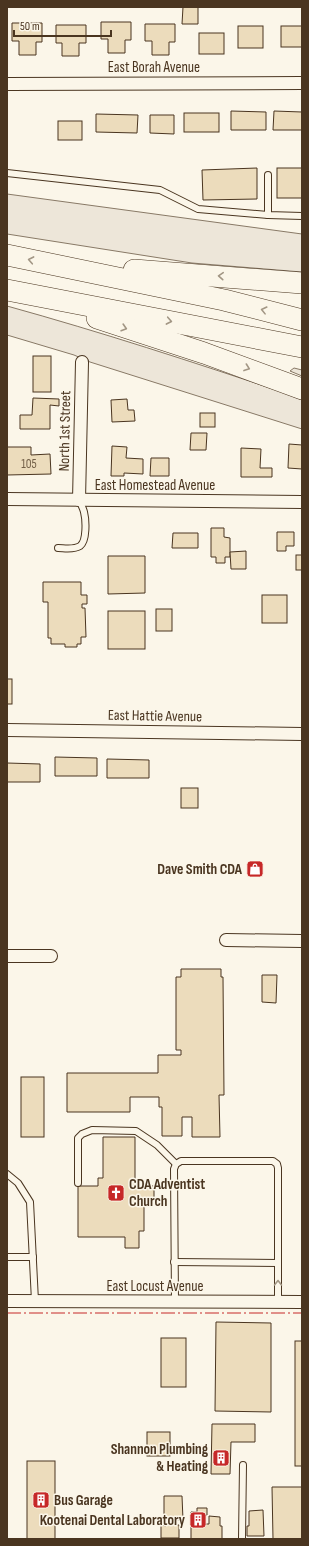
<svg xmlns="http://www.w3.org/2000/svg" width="309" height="1546" viewBox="0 0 309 1546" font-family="'Sofia Sans Condensed',sans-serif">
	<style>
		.green { fill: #ede6d9; stroke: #887966 }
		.building { fill: #ecdcbc; stroke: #4a3520 }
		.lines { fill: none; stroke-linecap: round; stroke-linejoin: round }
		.lane-casing { stroke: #4a3520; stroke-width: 8 }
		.street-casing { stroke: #4a3520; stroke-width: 14 }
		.highway-casing { stroke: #4a3520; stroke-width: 22 }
		.lane { stroke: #fbf6e9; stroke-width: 6 }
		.street { stroke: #fbf6e9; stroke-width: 12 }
		.highway { stroke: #fbf6e9; stroke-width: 21 }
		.power { stroke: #c62828; stroke-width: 1; stroke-dasharray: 14 3 2 3; stroke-linecap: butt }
		.oneway { stroke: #a29684 }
		.labels { text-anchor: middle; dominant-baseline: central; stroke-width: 3; stroke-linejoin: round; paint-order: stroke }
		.number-label { font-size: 13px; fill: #725f47 }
		.street-label { font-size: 15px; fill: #4a3520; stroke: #fbf6e9 }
		.poi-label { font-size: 15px; font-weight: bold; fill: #4a3520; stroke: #fbf6e9; text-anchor: end }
	</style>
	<rect width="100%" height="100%" fill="#fbf6e9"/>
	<g class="green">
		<path d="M7,194L302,234V272L192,263L7,234Z"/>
		<path d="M7,306C101,332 193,362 285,393L302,400V429L90,362L74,355L7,335Z"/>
		<path d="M294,368L302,370V376L290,371Z"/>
	</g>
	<g class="building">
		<path d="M183,7H198V24H182Z"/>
		<path d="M101,22H131V40H125V53H108V39H101Z"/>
		<path d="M12,23H42V42H36V55H19V41H12Z"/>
		<path d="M145,24H175V42H169V55H152V41H145Z"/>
		<path d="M56,25H86V43H79V56H62V43H56Z"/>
		<rect x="238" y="26" width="25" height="22"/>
		<rect x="281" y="26" width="21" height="21"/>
		<rect x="199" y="33" width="25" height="21"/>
		<path d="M231,111L266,112V130H231Z"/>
		<path d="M274,111L302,112V130H273Z"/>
		<rect x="184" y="113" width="35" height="19"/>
		<path d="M96,114L138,115L137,133L96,132Z"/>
		<path d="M150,115H174V134L150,133Z"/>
		<rect x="58" y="121" width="24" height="19"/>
		<path d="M257,168V199L203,200L202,170Z"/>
		<rect x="277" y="168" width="25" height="30"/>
		<rect x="33" y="356" width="18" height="36"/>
		<path d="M33,398L59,399V406L50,405V429H20V415H32Z"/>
		<path d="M127,399L128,410H134L135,421L112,422L111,400Z"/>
		<rect x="200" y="413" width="15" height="14"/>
		<path d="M191,433H207L206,450H190Z"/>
		<path d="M289,444L302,445V469L288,468Z"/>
		<path d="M112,446L127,447L126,458L143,459V474L124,473V476H111Z"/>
		<path d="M7,447H31V455L50,454L51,474L7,475Z"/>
		<path d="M241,448L261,449L260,468H272V477H241Z"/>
		<path d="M151,458H169V476H150Z"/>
		<path d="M211,528H224V537L230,538V557H225V563H216V557H211Z"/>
		<path d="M277,532H294V546H286V551H277Z"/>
		<path d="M173,533H198V548H172Z"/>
		<path d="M246,551V569H231L230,552Z"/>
		<rect x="296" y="555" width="6" height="15"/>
		<path d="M108,556H145V593L108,594Z"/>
		<path d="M43,582H81V595H87V604H82V608H85L86,637H81V644H77V647H65V644H51V638H48V602H43Z"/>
		<rect x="262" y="595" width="25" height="28"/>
		<rect x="156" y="609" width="16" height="22"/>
		<rect x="108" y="611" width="37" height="38"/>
		<rect x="7" y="679" width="5" height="25"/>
		<path d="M55,757L97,758V776H55Z"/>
		<path d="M107,759L149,760V778H107Z"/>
		<path d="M7,763L40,764V782H7Z"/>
		<rect x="181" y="788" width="17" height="20"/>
		<path d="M181,969H221V977H223L224,1095H219L220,1137H192V1117H182V1136H162V1107H159V1097H130V1112H67V1073H158V1055H181V1050H176V977H181Z"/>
		<path d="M262,975H277L276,1003L262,1002Z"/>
		<rect x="21" y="1077" width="23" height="60"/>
		<path d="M103,1137H135V1186H154V1199H144V1231H139V1248H125V1237H78V1186H98V1178H103Z"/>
		<path d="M216,1322L271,1323V1412L215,1411Z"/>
		<rect x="161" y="1338" width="25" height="49"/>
		<rect x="295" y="1341" width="7" height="125"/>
		<path d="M212,1424H255V1442H231L230,1474H211Z"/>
		<rect x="147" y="1432" width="23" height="24"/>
		<rect x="27" y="1461" width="28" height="78"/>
		<path d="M272,1487H302V1539H273Z"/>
		<path d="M164,1496H182L183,1520H164Z"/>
		<path d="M197,1508H207V1515H204V1524H209V1516L220,1517V1526H222V1539H191V1512H197Z"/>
		<path d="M263,1510L264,1536H247V1526H249V1511Z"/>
		<path d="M166,1522H175V1525H179V1538H161V1525L166,1526Z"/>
	</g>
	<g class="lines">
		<g class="lane-casing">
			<g id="lane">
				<path d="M7,173L160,190L198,209L268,215L302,216"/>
				<path d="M268,175V215"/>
				<path d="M58,548C64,548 74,550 80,546C87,541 86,520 84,512C83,508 81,504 79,500"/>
				<path d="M7,1174L18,1183L30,1202L35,1301"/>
				<path d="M78,1183V1138L82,1134L92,1130L136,1131L157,1145L176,1164"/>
				<path d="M7,1257H33"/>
				<path d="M174,1262L278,1263"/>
				<path d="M175,1302L174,1169L176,1164L181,1161H273L277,1164L278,1168V1302"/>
				<path d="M242,1539L243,1465"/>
			</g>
		</g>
		<g class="street-casing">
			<g id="street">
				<path d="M7,84L302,83"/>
				<path d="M7,499L302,502"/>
				<path d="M79,500L82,362"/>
				<path d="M7,730L302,734"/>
				<path d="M226,940L302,941"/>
				<path d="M7,956H51"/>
				<path d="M7,1301L302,1302"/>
			</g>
		</g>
		<g class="highway-casing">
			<g id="highway">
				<path d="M7,255L224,300L302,320"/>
				<path d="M134,270L302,283"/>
				<path d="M7,290L302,347"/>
				<path d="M97,318L204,353L302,389"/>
			</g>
		</g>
		<use href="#lane" class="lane"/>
		<use href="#street" class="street"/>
		<use href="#highway" class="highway"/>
		<path class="power" d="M7,1313H302"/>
	</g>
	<defs><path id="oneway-chevron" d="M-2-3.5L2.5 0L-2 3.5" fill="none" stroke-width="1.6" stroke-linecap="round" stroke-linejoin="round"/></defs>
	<g class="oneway">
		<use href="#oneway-chevron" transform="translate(31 260) rotate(-169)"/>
		<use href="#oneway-chevron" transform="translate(221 276) rotate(-176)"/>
		<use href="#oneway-chevron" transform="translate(264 310) rotate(-166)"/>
		<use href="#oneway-chevron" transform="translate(169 321) rotate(11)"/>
		<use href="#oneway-chevron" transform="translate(124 328) rotate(17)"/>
		<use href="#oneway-chevron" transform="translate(247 368) rotate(20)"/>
		<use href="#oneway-chevron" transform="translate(278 1283) rotate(-90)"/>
	</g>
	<defs>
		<g id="shop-square" transform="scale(0.9)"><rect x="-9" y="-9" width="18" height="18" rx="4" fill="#c62828" stroke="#fbf6e9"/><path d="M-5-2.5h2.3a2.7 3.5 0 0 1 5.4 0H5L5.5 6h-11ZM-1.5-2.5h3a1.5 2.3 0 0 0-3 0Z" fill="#fff"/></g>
		<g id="church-square" transform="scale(0.9)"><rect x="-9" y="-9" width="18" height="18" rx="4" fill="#c62828" stroke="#fbf6e9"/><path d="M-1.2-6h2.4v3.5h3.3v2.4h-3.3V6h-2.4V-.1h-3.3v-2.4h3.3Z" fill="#fff"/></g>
		<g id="building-square" transform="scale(0.9)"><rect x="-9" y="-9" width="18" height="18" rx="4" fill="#c62828" stroke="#fbf6e9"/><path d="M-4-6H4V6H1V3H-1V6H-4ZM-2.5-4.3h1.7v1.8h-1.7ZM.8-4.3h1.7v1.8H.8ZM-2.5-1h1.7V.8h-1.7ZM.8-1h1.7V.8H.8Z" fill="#fff"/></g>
	</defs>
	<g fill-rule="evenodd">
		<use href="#shop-square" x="255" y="869"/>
		<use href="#church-square" x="116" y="1193"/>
		<use href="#building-square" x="221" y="1458"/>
		<use href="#building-square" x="41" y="1500"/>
		<use href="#building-square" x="198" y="1520"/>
	</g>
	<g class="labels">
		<g class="number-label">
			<text x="29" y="464">105</text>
		</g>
		<g class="street-label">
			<text x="154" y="67">East Borah Avenue</text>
			<text transform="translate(65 431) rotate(-89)">North 1st Street</text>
			<text x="155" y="485">East Homestead Avenue</text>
			<text transform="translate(155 716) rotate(1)">East Hattie Avenue</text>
			<text x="155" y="1286">East Locust Avenue</text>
		</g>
		<g class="poi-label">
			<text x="242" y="869">Dave Smith CDA</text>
			<text x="129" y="1184" text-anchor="start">CDA Adventist<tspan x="129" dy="17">Church</tspan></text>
			<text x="208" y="1449">Shannon Plumbing<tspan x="208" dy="17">&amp; Heating</tspan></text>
			<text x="54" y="1500" text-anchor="start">Bus Garage</text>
			<text x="185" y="1520">Kootenai Dental Laboratory</text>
		</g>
	</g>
	<rect width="309" height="1546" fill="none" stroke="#4a3520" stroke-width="16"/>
	<path d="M14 30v6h97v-6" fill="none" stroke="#4a3520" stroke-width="2"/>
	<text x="20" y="30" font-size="12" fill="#4a3520" stroke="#fbf6e9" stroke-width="3" paint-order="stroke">50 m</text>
</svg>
